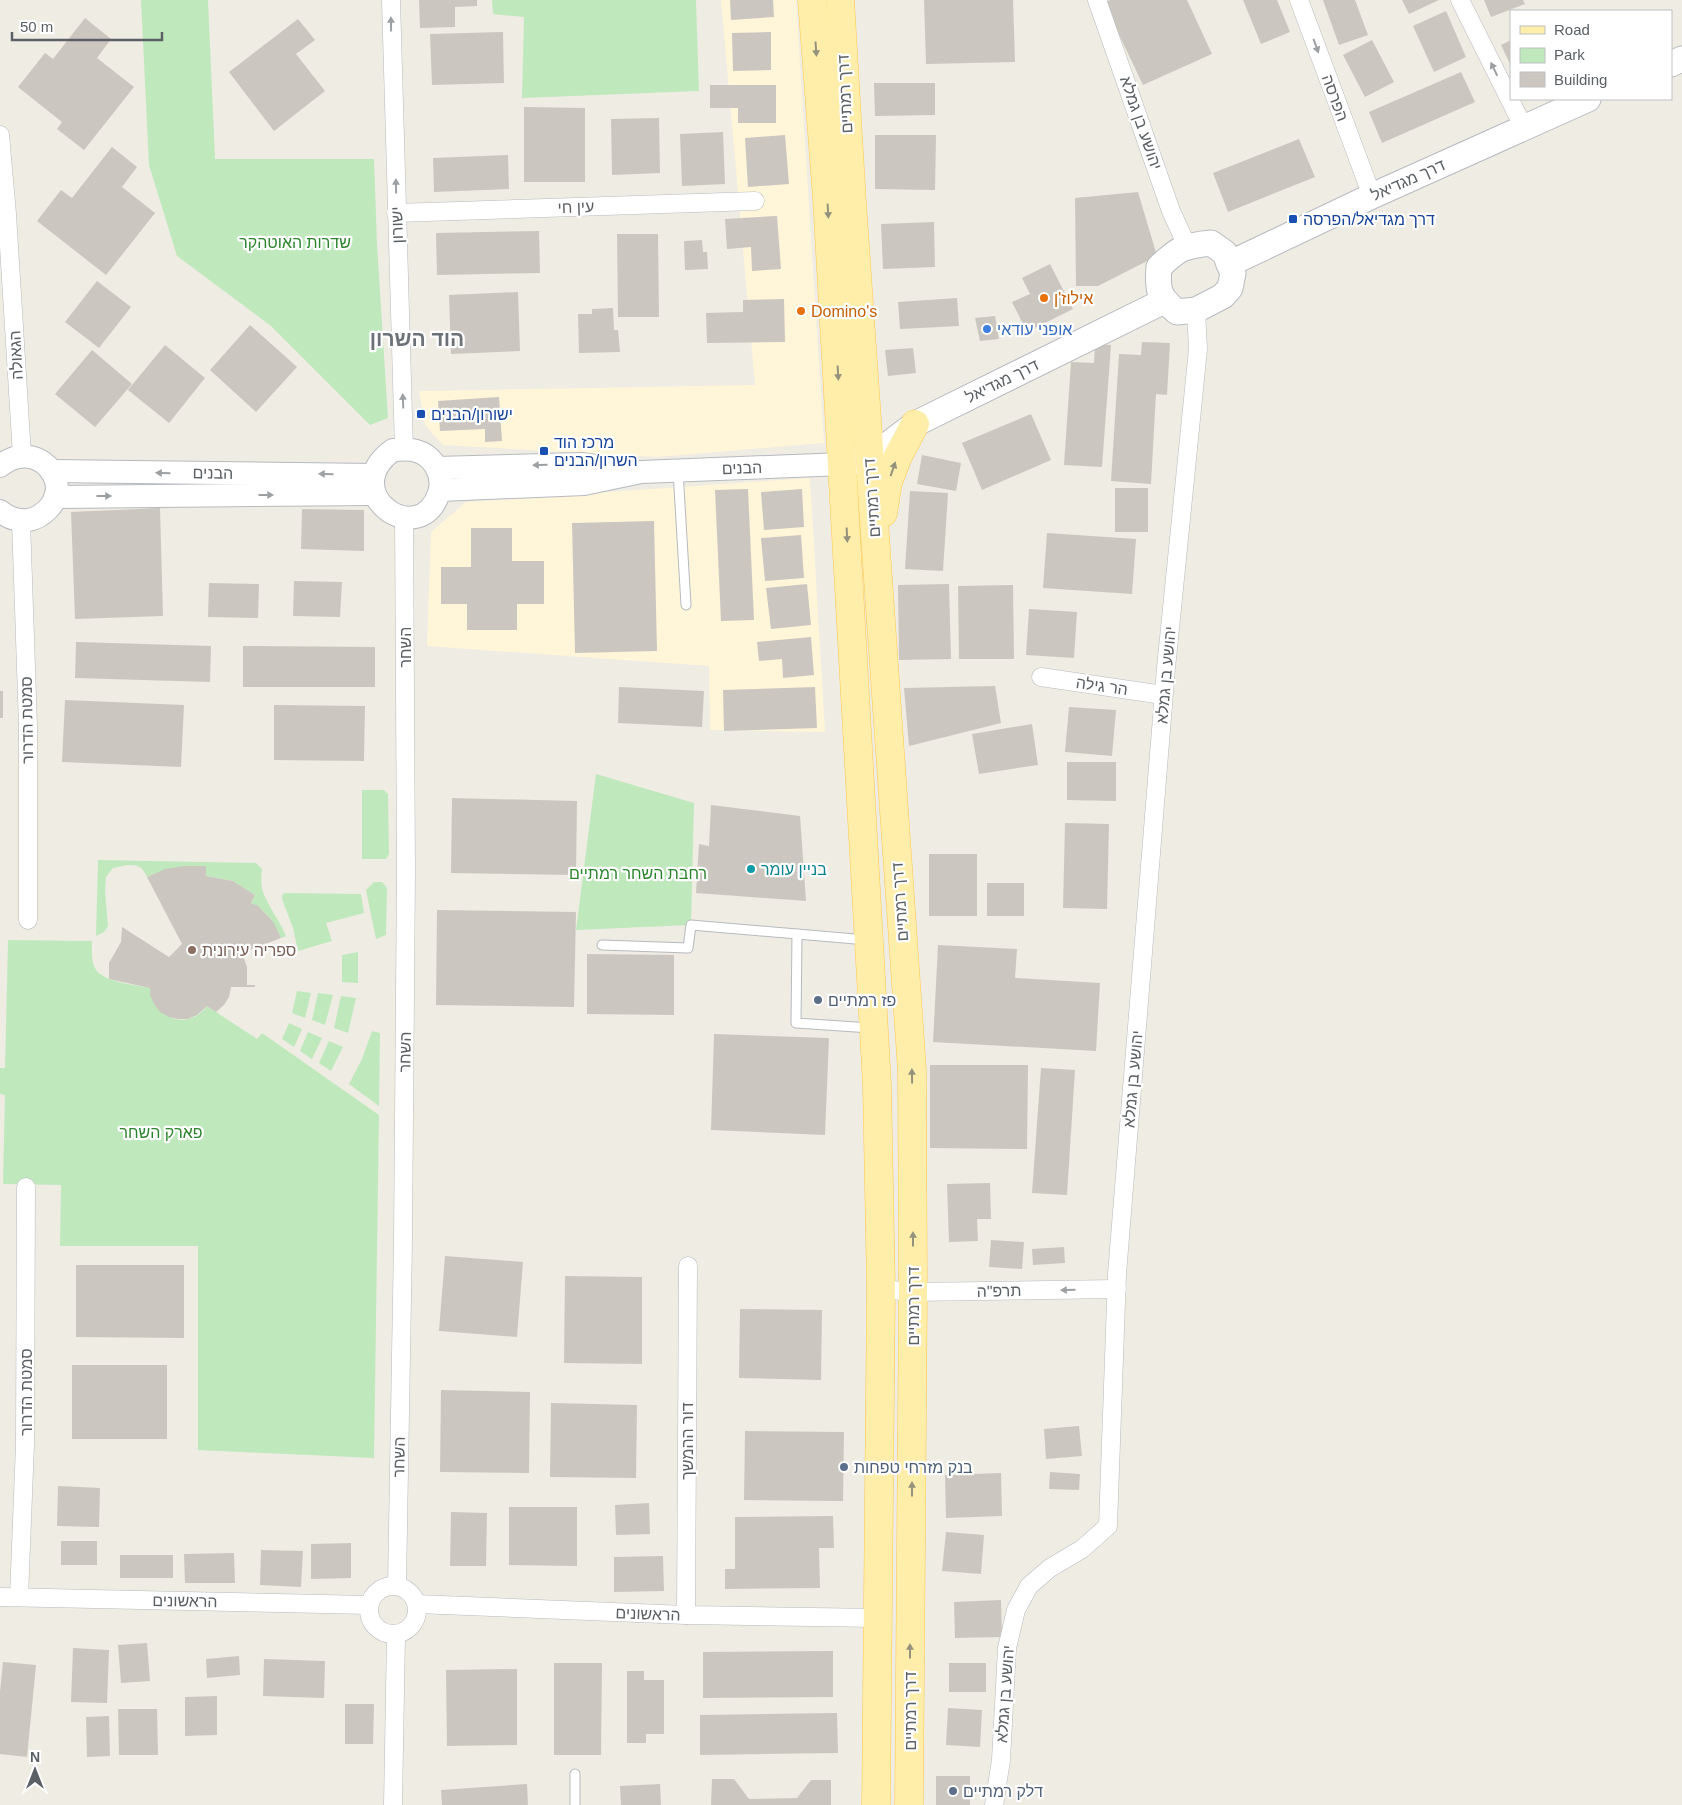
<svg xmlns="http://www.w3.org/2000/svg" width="1682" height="1805" viewBox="0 0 1682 1805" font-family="Helvetica,Heebo,sans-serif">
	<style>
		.commercial { fill: #fff5d9 }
		.green { fill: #bfe9bd }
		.building { fill: #cbc7c0 }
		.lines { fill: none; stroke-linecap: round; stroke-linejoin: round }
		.service-casing { stroke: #b6babf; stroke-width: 11 }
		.minor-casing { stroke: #b6babf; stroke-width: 19 }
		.tertiary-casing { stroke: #b6babf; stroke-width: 24 }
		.secondary-casing { stroke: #b7bbc1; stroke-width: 27 }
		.primary-casing { stroke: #ffc74d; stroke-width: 29 }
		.service { stroke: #fff; stroke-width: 9 }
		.minor { stroke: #fff; stroke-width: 18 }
		.tertiary { stroke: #fff; stroke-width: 22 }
		.secondary { stroke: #fff; stroke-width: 25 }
		.primary { stroke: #ffeea9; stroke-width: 28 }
		.oneway { fill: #9da0a3 }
		.oneway2 { fill: #94927d }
		.transit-dot { fill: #1a4fb4; stroke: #fff; stroke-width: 2 }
		.food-dot { fill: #e8710a; stroke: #fff; stroke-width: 2 }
		.shop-dot { fill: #3f7fe0; stroke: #fff; stroke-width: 2 }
		.culture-dot { fill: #0f9aa8; stroke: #fff; stroke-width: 2 }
		.education-dot { fill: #8d6e63; stroke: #fff; stroke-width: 2 }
		.service-dot { fill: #5c6f8a; stroke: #fff; stroke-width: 2 }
		.labels { text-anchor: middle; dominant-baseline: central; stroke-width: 4.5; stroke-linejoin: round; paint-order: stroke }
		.street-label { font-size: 16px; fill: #5b6065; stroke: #fff }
		.transit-label { font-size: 16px; fill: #164399; stroke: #fff; text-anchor: start }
		.park-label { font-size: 16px; fill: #2c842d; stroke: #fff }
		.food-label { font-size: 16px; fill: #c56008; stroke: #fff; text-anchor: start }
		.shop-label { font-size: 16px; fill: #366cbe; stroke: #fff; text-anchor: start }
		.culture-label { font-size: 16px; fill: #0d838f; stroke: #fff; text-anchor: start }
		.education-label { font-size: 16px; fill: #785e54; stroke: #fff; text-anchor: start }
		.service-label { font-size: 16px; fill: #4e5e75; stroke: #fff; text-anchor: start }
		.district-label { font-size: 21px; font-weight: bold; fill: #6c7277; stroke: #fff }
	</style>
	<rect width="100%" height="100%" fill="#efece3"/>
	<g class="commercial">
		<path d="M721,0H796L824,443L658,457L443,445L425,425L419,391L755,385Z"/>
		<path d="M810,478L825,732L710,730L709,666L427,646L431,532L466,502Z"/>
	</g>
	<g class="green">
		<path d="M141,0H208L215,159H374L377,244L388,418L370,425L271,326L177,256L149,165Z"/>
		<path d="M492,0H696L699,91L522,98L524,17L493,14Z"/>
		<path d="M596,774L694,803L691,925L576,930Z"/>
		<path d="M362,790H384L388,794L389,854L386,859H362Z"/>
		<path d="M98,860L256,863L262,869C261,876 261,883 262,889C266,903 280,921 286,936L281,938C274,923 267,911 251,903L255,895L233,881L206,876V866C182,866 168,868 147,877C140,860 128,865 113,868L106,877L105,891L108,926L104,932L96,936Z"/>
		<path d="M374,882H382L387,888L386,935L376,939L366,890Z"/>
		<path d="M284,893L361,894L364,913L326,923L332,941L298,951L293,928L282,899V896Z"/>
		<path d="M8,940L92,941C92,950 91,960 95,968C101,982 136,985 150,988C152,1018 188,1032 207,1006L257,1039L262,1033L379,1115L374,1458L198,1450V1246H60L61,1185L3,1184L5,1095L0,1094V1068H5Z"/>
		<path d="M358,952V983L342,982V955Z"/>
		<path d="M297,991L311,993L305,1018L292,1013Z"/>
		<path d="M318,993L333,995L325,1025L312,1020Z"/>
		<path d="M341,996L356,998L348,1033L334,1028Z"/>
		<path d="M289,1023L302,1029L294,1047L282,1039Z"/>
		<path d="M372,1031L380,1033L379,1106L349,1084L362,1059Z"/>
		<path d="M308,1032L322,1038L312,1059L300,1051Z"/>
		<path d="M329,1041L343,1047L331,1071L319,1063Z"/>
	</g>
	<g class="building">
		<path d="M419,0H477V6L455,7V27L420,28Z"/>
		<path d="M730,0H773L774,17L731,20Z"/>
		<path d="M924,0H1013L1015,62L926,64Z"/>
		<path d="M1110,0H1187L1212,54L1143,85L1104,3Z"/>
		<path d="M1243,0H1277L1290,32L1261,44Z"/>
		<path d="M1323,0H1355L1368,35L1339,45Z"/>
		<path d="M1402,0H1439L1409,14Z"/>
		<path d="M1484,0H1523L1525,4L1491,17Z"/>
		<path d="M1446,11L1466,57L1434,72L1413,26Z"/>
		<path d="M85,18L111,39L97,58L134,87L84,150L57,129L62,122L18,87L45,53L53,59Z"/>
		<path d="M298,19L315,40L296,54L325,91L274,131L229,72Z"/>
		<path d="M503,32L504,83L432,85L430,34Z"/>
		<path d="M771,32V70L733,71L732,33Z"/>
		<path d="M1372,40L1394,82L1365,97L1343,55Z"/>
		<path d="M1511,40V66L1501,45Z"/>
		<path d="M1461,72L1475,102L1382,143L1369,112Z"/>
		<path d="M874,83H935V115L875,116Z"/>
		<path d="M710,85H776V123H738V108H710Z"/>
		<path d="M524,107L585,108V182H524Z"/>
		<path d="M659,118L660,173L612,175L611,119Z"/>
		<path d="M723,132L725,184L682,186L680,134Z"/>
		<path d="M785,135L789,184L748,187L745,138Z"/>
		<path d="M875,135H936L935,190L875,189Z"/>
		<path d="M1299,139L1315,177L1228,212L1213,173Z"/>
		<path d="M112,147L137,167L122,187L155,213L106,275L37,221L61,190L72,198Z"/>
		<path d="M508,155L509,189L434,192L433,158Z"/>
		<path d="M1138,192L1157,256L1098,286H1076L1075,198Z"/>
		<path d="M777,216L781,269L752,271L751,247L727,249L725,219Z"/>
		<path d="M934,222L935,267L883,269L881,224Z"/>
		<path d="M539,231L540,273L437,275L436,233Z"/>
		<path d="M617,234H658L659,317H618Z"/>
		<path d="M702,240L703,252H707L708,269L685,270L684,241Z"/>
		<path d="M1050,264L1073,309L1027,332L1012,302L1030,294L1022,278Z"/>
		<path d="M97,281L131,307L99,348L65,322Z"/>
		<path d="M518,292L520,351L451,354L449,295Z"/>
		<path d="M957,298L959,326L900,329L898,302Z"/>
		<path d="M784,299L785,342L707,343L706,313L743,312V300Z"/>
		<path d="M613,308L614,330H618L620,352L579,353L578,314H592V309Z"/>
		<path d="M995,316L999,339L980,341L975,318Z"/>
		<path d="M250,325L297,367L256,412L210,370Z"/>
		<path d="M1142,342L1170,343L1167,395L1156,394L1151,484L1111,481L1119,354L1141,355Z"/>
		<path d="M1095,344L1111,345L1102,467L1064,465L1071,362L1094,363Z"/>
		<path d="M165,345L205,378L169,423L128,390Z"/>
		<path d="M913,348L916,373L888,376L885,350Z"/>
		<path d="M92,350L132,384L95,427L55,394Z"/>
		<path d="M499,397L502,441L485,442V429L440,431L438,401Z"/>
		<path d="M1031,414L1051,460L982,490L962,443Z"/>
		<path d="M922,455L961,463L956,491L917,484Z"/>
		<rect x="1115" y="488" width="33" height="44"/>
		<path d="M748,489L754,620L721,621L715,490Z"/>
		<path d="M802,489L804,527L764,530L761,492Z"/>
		<path d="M910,491L948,493L943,571L905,569Z"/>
		<path d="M160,508L163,616L75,619L71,512Z"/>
		<path d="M302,509L364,510V551L301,549Z"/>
		<path d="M654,521L657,651L575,653L572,523Z"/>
		<path d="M471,528H512V561H544V604H517V630H467V604H441V567H471Z"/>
		<path d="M1047,533L1136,539L1132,594L1043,588Z"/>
		<path d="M801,535L804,578L765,581L761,538Z"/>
		<path d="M294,581L342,582L340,617L293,616Z"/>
		<path d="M209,583L259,584L258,618L208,617Z"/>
		<path d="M807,584L811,625L771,629L766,588Z"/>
		<path d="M949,584L951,659L899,660L898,585Z"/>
		<path d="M1013,585L1014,659H959L958,586Z"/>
		<path d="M1029,609L1077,612L1074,658L1026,655Z"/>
		<path d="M811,637L814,675L783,678L782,659L759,661L757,642Z"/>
		<path d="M76,642L211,646L210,682L75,678Z"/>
		<path d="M243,646L375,647V687H243Z"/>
		<path d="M995,686L1001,723L909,746L904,688Z"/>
		<path d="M619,687L704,691L702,727L618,723Z"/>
		<path d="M815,687L817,728L724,731L723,690Z"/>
		<rect x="0" y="691" width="3" height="27"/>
		<path d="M65,700L184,705L181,767L62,762Z"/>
		<path d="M274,705L365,706L364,761L274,760Z"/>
		<path d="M1069,707L1116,710L1112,756L1065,752Z"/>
		<path d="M1032,724L1038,765L979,774L972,734Z"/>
		<path d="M1067,762H1116V801L1067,800Z"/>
		<path d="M452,798L577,801L576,875L451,873Z"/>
		<path d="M711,805L800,816L806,901L696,893L699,844L709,846Z"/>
		<path d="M1065,823L1109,824L1107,909L1063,908Z"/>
		<rect x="929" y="854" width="48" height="62"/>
		<path d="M185,866H206V876L233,881L255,895L251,903L258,906L268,916L274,923L281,938L242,953L247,967V985H255V987H231L229,997L224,1005L216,1012L207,1006L197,1015L188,1019H178L169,1017L160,1012L154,1004L150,995V988L109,979V963L121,942L122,927L169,957L182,944L147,877L165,869Z"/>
		<rect x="987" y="883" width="37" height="33"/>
		<path d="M437,910L576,912L574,1007L436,1005Z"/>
		<path d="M938,945L1017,949L1015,978L1100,983L1096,1051L933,1042Z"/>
		<path d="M587,954L674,955V1015L587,1014Z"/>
		<path d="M714,1034L829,1038L825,1135L711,1130Z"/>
		<path d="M930,1065H1028L1027,1149L930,1148Z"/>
		<path d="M1041,1068L1075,1070L1067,1195L1032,1193Z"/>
		<path d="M990,1183L991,1219H977L978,1241L949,1242L947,1184Z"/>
		<path d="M991,1240L1024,1242L1022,1269L989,1267Z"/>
		<path d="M1064,1247L1065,1263L1033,1265L1032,1249Z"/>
		<path d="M445,1256L523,1262L517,1337L439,1331Z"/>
		<path d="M76,1265H184V1338L76,1337Z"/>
		<path d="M565,1276L642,1277V1364L564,1363Z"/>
		<path d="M740,1309L822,1310L821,1380L739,1378Z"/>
		<rect x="72" y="1365" width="95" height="74"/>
		<path d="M441,1390L530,1392L529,1473L440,1472Z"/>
		<path d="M551,1403L637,1405L636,1478L550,1477Z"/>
		<path d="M1079,1426L1082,1456L1046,1459L1044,1429Z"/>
		<path d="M745,1431L844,1432L843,1501L744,1500Z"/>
		<path d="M1050,1472L1080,1474L1079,1490L1049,1489Z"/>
		<path d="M1001,1473L1002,1516L946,1518L945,1475Z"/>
		<path d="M58,1486L100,1488L99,1527L57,1526Z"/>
		<path d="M649,1503L650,1534L616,1535L615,1505Z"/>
		<path d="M509,1507H577V1566L509,1565Z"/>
		<path d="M451,1512L487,1513L486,1566H450Z"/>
		<path d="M833,1516L834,1548H819L820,1588L725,1589V1569H735V1517Z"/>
		<path d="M946,1532L984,1535L981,1574L942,1571Z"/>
		<rect x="61" y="1541" width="36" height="24"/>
		<path d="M351,1543V1578L311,1579V1544Z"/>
		<path d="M261,1550L303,1551L301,1587L260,1585Z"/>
		<path d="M234,1553L235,1583H185L184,1554Z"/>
		<rect x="120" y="1555" width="53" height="23"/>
		<path d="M663,1556L664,1591L614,1592V1557Z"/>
		<path d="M1001,1600L1002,1637L955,1638L954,1602Z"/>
		<path d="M147,1643L150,1681L121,1683L118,1645Z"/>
		<path d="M73,1648L109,1650L107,1703L71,1702Z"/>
		<path d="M833,1651V1697L703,1698V1652Z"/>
		<path d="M239,1656L240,1675L207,1678L206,1659Z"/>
		<path d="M264,1659L325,1661L324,1698L263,1696Z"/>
		<path d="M3,1662L36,1665L27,1757L0,1754V1692Z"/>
		<path d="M554,1663H602L601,1755H554Z"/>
		<rect x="949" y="1663" width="37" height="29"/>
		<path d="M517,1669V1745L447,1746L446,1670Z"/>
		<path d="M627,1671H644V1680H664V1734H646V1743H627Z"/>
		<path d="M217,1696V1735L185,1736V1697Z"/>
		<path d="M345,1704H374L373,1744H345Z"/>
		<path d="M948,1708L982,1710L980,1747L946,1745Z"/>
		<path d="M118,1709H157L158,1755H119Z"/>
		<path d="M837,1713L838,1753L700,1755V1715Z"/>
		<path d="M109,1716L110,1756L87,1757L86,1717Z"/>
		<rect x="936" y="1776" width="34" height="29"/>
		<path d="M712,1779H734L749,1799L797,1798L811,1780H831V1805H711Z"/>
		<path d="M527,1784L528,1805H442L441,1790Z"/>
		<path d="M660,1784L661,1805H621L620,1786Z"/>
	</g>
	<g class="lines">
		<g class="service-casing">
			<g id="service">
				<path d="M678,471L686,605"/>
				<path d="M797,934L796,1023L871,1028"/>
				<path d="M602,945L688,948L691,925L867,940"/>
				<path d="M575,1774V1805"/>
			</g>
		</g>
		<g class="minor-casing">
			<g id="minor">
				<path d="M391,0L404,450"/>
				<path d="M1097,0L1171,211L1187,246"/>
				<path d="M1299,0L1372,196"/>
				<path d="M1460,0L1524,128"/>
				<path d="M0,135L7,214L22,456"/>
				<path d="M396,213L755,201"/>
				<path d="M21,521L28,726V920"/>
				<path d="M1041,677L1163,695"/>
				<path d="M881,1289L913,1292L1117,1289"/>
				<circle cx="393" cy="1610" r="24"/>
				<path d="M397,1586L403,1240L406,871L404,518"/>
				<path d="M0,1597L369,1605"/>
				<path d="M19,1597L25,1444L26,1187"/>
				<path d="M417,1604L686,1615L878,1618"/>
				<path d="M686,1615L688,1266"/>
				<path d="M393,1805L396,1634"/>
				<path d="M994,1805L1001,1760L1007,1648L1016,1610L1029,1586L1050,1568L1082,1549L1108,1526L1117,1274L1166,668L1198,349L1196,310"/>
			</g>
		</g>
		<g class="tertiary-casing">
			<g id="tertiary">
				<path d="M393,450C399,450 406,449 412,450C432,453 445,474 439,493C419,552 335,492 393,450Z"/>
				<path d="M0,466C35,437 75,481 48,509C42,515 36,519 28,520C17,521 8,518 0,511"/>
				<path d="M437,468L581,464L623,470"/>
				<path d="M51,471L374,475"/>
				<path d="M440,490L584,484L641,472L843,464"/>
				<path d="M55,497L373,494"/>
			</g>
		</g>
		<g class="secondary-casing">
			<g id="secondary">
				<path d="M1671,64L1682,59"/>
				<path d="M1211,243L1225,253L1229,264L1233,273L1230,288L1223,296L1196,310L1177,312C1159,297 1157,291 1159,267C1179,248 1183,246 1211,243Z"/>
				<path d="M1229,264L1372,196L1588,99"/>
				<path d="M853,462L870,458L915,424L1164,301"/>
			</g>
		</g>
		<g class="primary-casing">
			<g id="primary">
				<path d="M812,0L827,198L877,1085L881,1289L876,1805"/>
				<path d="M840,0L852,203L912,1070L913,1292L909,1805"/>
				<path d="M883,513L888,482L898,456L915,424"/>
			</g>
		</g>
		<use href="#service" class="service"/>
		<use href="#minor" class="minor"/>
		<use href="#tertiary" class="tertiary"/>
		<use href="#secondary" class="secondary"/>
		<use href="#primary" class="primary"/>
	</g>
	<defs><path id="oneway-solid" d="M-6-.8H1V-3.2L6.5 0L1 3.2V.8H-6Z" transform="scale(1.25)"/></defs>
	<g class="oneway">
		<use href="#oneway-solid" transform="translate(391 24) rotate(-91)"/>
		<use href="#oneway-solid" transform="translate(1316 46) rotate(70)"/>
		<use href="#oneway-solid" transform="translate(1494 69) rotate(-116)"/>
		<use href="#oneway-solid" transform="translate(396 186) rotate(-91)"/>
		<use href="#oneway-solid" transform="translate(403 401) rotate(-92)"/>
		<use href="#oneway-solid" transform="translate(540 465) rotate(178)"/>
		<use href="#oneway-solid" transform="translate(163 473) rotate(-179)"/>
		<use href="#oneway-solid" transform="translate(326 474) rotate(-179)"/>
		<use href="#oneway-solid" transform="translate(266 495)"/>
		<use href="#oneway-solid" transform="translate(104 496)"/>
		<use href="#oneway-solid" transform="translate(1068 1290) rotate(179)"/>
	</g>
	<g class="oneway2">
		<use href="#oneway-solid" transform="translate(816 49) rotate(86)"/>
		<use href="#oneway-solid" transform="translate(828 211) rotate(87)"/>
		<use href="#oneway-solid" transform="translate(838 373) rotate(87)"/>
		<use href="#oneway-solid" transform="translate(893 469) rotate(-71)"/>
		<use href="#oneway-solid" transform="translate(847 535) rotate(87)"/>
		<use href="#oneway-solid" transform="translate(912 1076) rotate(-91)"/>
		<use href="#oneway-solid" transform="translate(913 1239) rotate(-90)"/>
		<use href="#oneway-solid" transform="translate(912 1489) rotate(-90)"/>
		<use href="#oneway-solid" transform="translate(910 1651) rotate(-90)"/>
	</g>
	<g class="transit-dot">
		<rect x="1288" y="214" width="10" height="10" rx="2.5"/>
		<rect x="416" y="409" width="10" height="10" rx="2.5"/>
		<rect x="539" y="446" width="10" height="10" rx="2.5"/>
	</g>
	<g class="food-dot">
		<circle cx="1044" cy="298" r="5"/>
		<circle cx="801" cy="311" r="5"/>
	</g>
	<circle class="shop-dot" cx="987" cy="329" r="5"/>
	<circle class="culture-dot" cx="751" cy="869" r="5"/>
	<circle class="education-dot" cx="192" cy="950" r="5"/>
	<g class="service-dot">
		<circle cx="818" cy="1000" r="5"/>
		<circle cx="844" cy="1467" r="5"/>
		<circle cx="953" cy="1791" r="5"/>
	</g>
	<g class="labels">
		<g class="street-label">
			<text transform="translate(845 94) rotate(-93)">דרך רמתיים</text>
			<text transform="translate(1335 98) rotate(70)">הפרסה</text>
			<text transform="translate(1141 123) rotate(71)">יהושע בן גמלא</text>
			<text transform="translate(1408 180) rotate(-24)">דרך מגדיאל</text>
			<text transform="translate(576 207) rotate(-2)">עין חי</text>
			<text transform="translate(397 225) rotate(-92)">ישורון</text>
			<text transform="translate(16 355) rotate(-93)">הגאולה</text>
			<text transform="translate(1002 381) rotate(-26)">דרך מגדיאל</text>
			<text transform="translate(742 468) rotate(-2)">הבנים</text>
			<text transform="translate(213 473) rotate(1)">הבנים</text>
			<text transform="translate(872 498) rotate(-94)">דרך רמתיים</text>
			<text transform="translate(405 647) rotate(-90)">השחר</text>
			<text transform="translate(1166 675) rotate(-85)">יהושע בן גמלא</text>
			<text transform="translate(1102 686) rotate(8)">הר גילה</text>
			<text transform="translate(27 720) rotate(-91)">סמטת הדרור</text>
			<text transform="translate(900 902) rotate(-94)">דרך רמתיים</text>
			<text transform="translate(405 1052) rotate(-89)">השחר</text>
			<text transform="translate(1133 1079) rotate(-85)">יהושע בן גמלא</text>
			<text transform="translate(999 1291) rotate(-1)">תרפ"ה</text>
			<text transform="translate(913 1306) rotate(-90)">דרך רמתיים</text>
			<text transform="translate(26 1392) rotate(-90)">סמטת הדרור</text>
			<text transform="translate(687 1441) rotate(-90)">דור ההמשך</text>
			<text transform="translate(399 1457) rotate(-89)">השחר</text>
			<text transform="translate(185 1601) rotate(1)">הראשונים</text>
			<text transform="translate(648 1614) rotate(2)">הראשונים</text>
			<text transform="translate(1005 1694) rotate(-86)">יהושע בן גמלא</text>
			<text transform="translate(910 1711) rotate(-90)">דרך רמתיים</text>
		</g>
		<g class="transit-label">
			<text x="1303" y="219">דרך מגדיאל/הפרסה</text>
			<text x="431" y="414">ישורון/הבנים</text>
			<text x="554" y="442">מרכז הוד<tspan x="554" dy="18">השרון/הבנים</tspan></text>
		</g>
		<g class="park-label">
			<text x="295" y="242">שדרות האוטהקר</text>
			<text x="638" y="873">רחבת השחר רמתיים</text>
			<text x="161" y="1132">פארק השחר</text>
		</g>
		<g class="food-label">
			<text x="1054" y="298">אילוז'ן</text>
			<text x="811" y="311">Domino's</text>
		</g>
		<g class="shop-label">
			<text x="997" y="329">אופני עודאי</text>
		</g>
		<g class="culture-label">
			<text x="761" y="869">בניין עומר</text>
		</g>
		<g class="education-label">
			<text x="202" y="950">ספריה עירונית</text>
		</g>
		<g class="service-label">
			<text x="828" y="1000">פז רמתיים</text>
			<text x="854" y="1467">בנק מזרחי טפחות</text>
			<text x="963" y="1791">דלק רמתיים</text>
		</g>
		<g class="district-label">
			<text x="417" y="338">הוד השרון</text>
		</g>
	</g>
	<rect x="1510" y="10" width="162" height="90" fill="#ffffff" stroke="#bdbfc1"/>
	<rect x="1520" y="26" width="25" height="8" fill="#ffeea9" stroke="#bdbfc1"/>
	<text x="1554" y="35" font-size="15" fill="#5b6065">Road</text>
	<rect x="1520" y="48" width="25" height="15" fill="#bfe9bd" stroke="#bdbfc1"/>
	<text x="1554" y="60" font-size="15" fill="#5b6065">Park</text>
	<rect x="1520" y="72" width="25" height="15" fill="#cbc7c0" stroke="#bdbfc1"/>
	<text x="1554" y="85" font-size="15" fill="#5b6065">Building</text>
	<g transform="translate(35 1770)" stroke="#ffffff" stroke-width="4" paint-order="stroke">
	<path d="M0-4L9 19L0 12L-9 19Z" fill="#5b6065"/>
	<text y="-8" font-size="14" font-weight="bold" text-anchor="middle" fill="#5b6065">N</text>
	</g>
	<path d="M12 32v8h150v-8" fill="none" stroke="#5b6065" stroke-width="2.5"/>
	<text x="20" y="32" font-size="15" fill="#5b6065" stroke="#ffffff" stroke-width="4" paint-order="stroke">50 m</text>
</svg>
